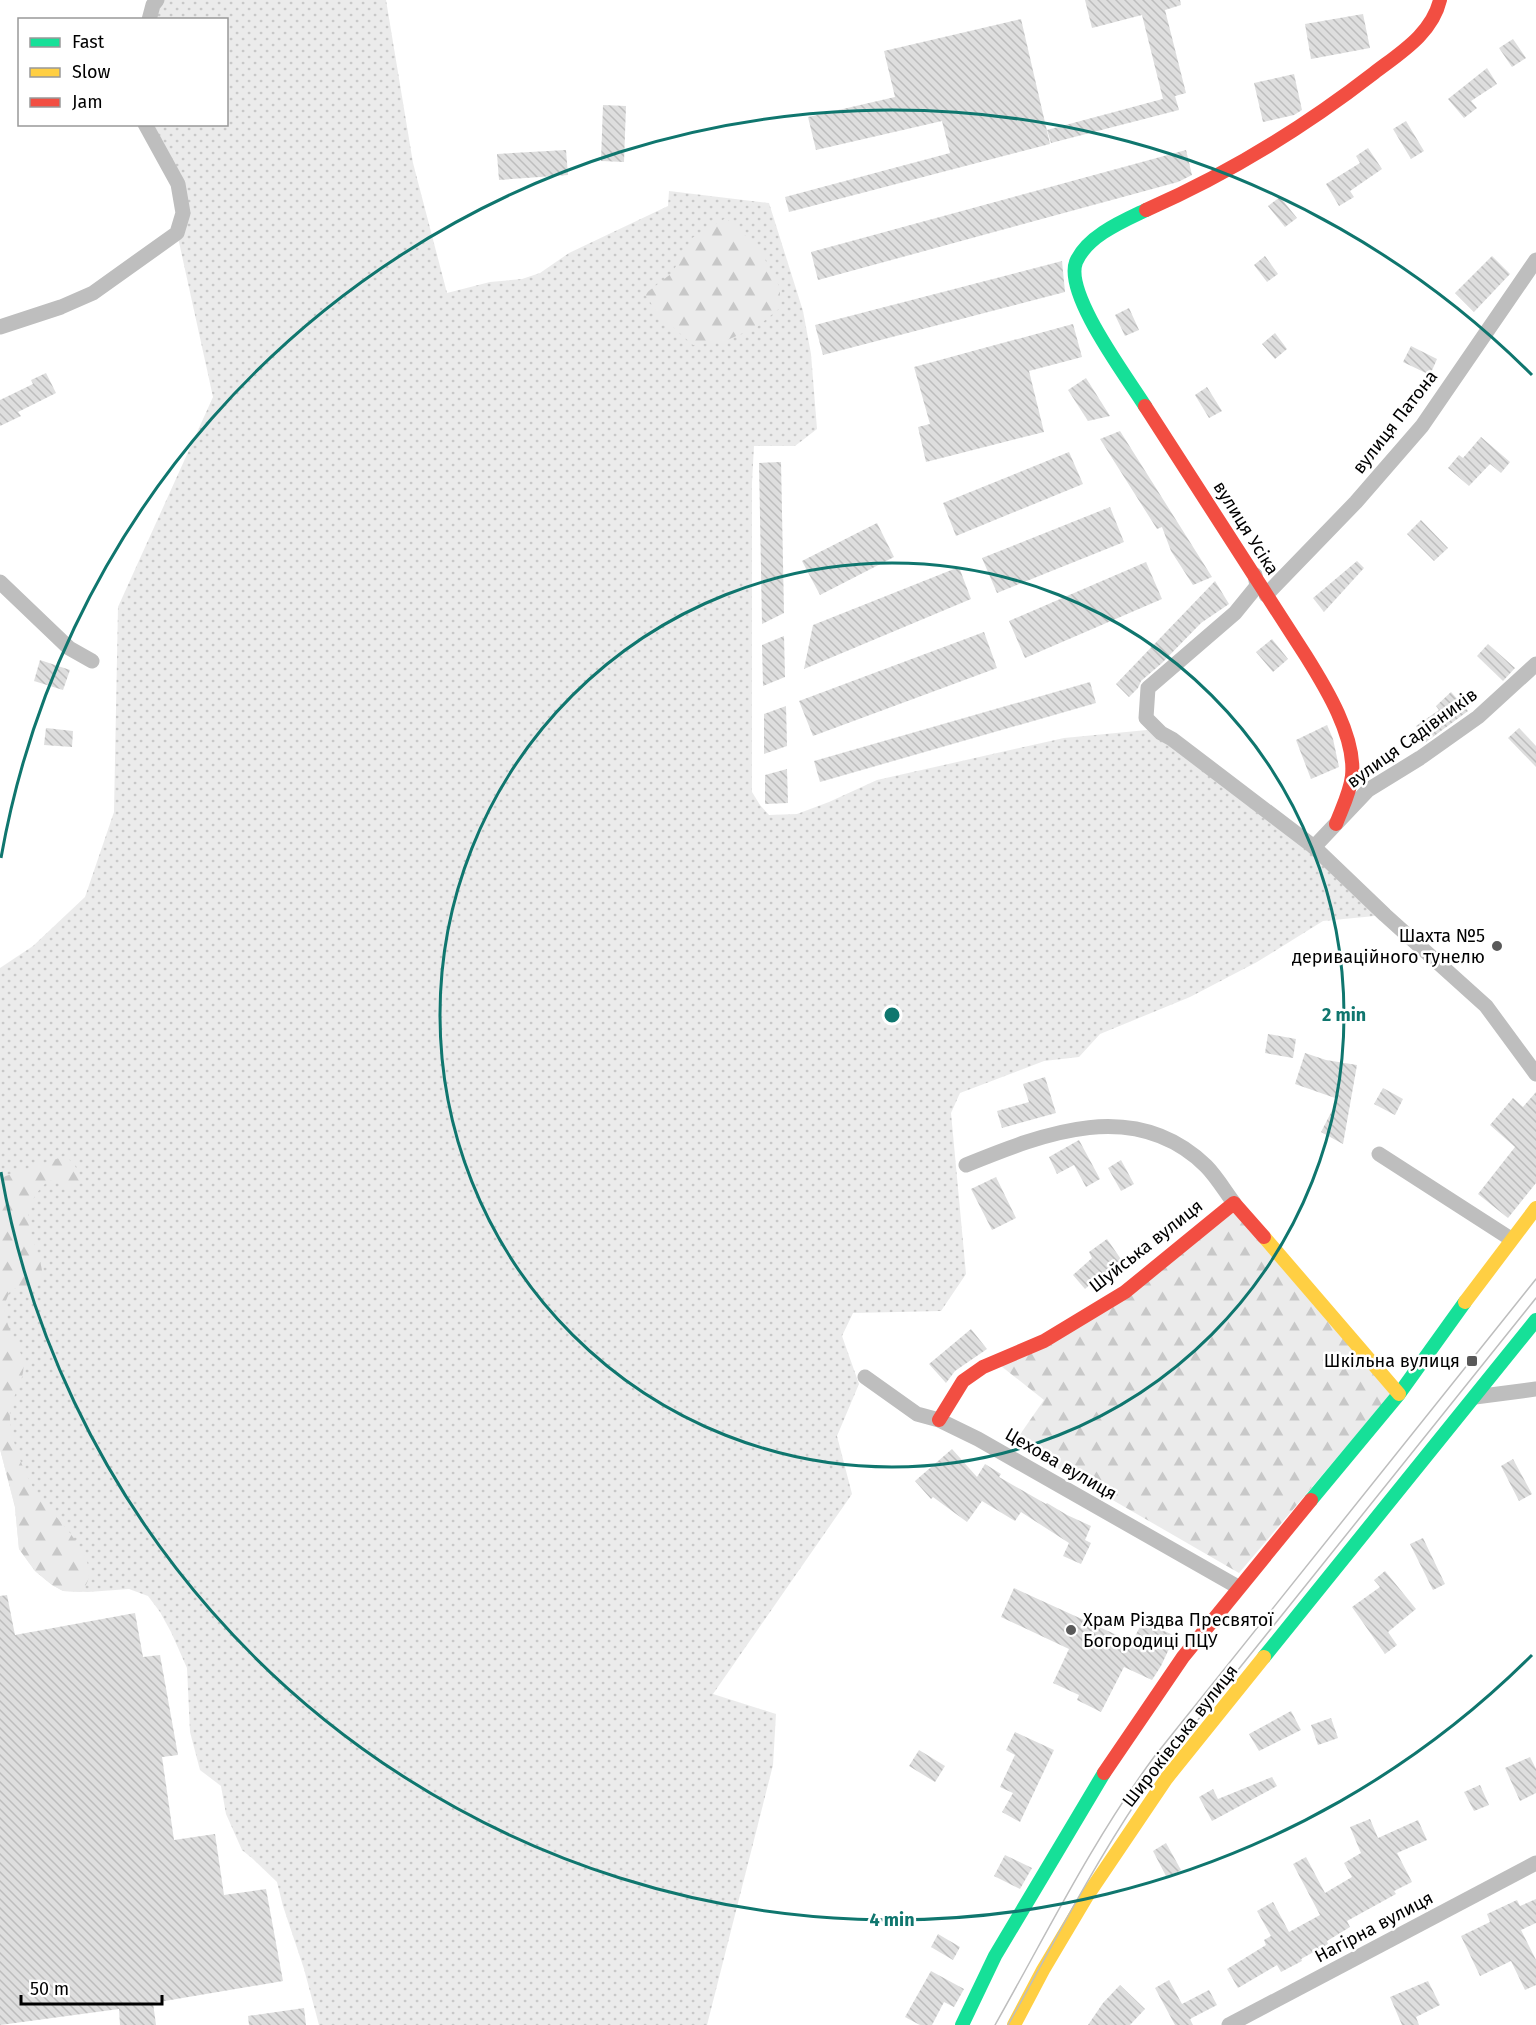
<svg xmlns="http://www.w3.org/2000/svg" width="1536" height="2025" viewBox="0 0 1536 2025" font-family="'Fira Sans',sans-serif">
	<style>
		.grass { fill: url(#grass-dots) }
		.forest { fill: url(#forest-firs) }
		.building { fill: url(#building-back-hatch) }
		.lines { fill: none; stroke-linecap: round; stroke-linejoin: round }
		.street { stroke: #bebebe; stroke-width: 15 }
		.fast { stroke: #16e098; stroke-width: 14 }
		.slow { stroke: #ffcf43; stroke-width: 14 }
		.jam { stroke: #f24e42; stroke-width: 14 }
		.tram { stroke: #bebebe; stroke-width: 1.5 }
		.ring { fill: none; stroke: #0f766e; stroke-width: 3 }
		.poi-dot { fill: #595959; stroke: #fff; stroke-width: 2 }
		.labels { text-anchor: middle; dominant-baseline: central; stroke-width: 5; stroke-linejoin: round; paint-order: stroke }
		.street-label { font-size: 18px; fill: #000; stroke: #fff }
		.poi-label { font-size: 18px; fill: #000; stroke: #fff; text-anchor: end }
		.centre { fill: #0f766e; stroke: #fff; stroke-width: 3 }
		.ring-label { font-size: 18px; text-anchor: middle; font-weight: bold; fill: #0f766e; stroke: #fff; stroke-width: 5; stroke-linejoin: round; paint-order: stroke }
	</style>
	<defs>
		<pattern id="grass-dots" width="8" height="8" patternUnits="userSpaceOnUse" patternTransform="scale(1.5)"><rect width="8" height="8" fill="#ebebeb"/><path d="M2 2h.1M6 6h.1" fill="none" stroke="#c8c8c8" stroke-width="1.8" stroke-linecap="round"/></pattern>
		<pattern id="forest-firs" width="22" height="20" patternUnits="userSpaceOnUse" patternTransform="scale(1.5)"><rect width="22" height="20" fill="#ebebeb"/><path d="M5 1l3.5 6h-7zM16 11l3.5 6h-7z" fill="#c8c8c8"/></pattern>
		<pattern id="building-back-hatch" width="6" height="6" patternUnits="userSpaceOnUse" patternTransform="scale(1.5)"><rect width="6" height="6" fill="#dedede"/><path d="M-1 5l2 2M0 0l6 6M5-1l2 2" fill="none" stroke="#bdbdbd"/></pattern>
	</defs>
	<rect width="100%" height="100%" fill="#fff"/>
	<path class="grass" d="M157,0H386L413,163L447,293L490,282L522,279L540,273L569,253L668,206L669,191L769,203L803,311L811,354L817,429L795,446H754L752,482V792L760,805L769,815L797,814L829,802L877,780L1064,738L1147,730L1161,733L1172,739L1385,915L1323,921L1257,962L1190,997L1100,1034L1079,1057L1044,1061L960,1093L951,1113L966,1274L941,1311L853,1313L842,1336L859,1384L837,1436L852,1494L713,1694L776,1714L773,1765L707,2025H319L304,1969L283,1906L277,1882L253,1859L242,1850L226,1814L221,1786L200,1770L190,1732L187,1668L171,1632L160,1612L148,1596L129,1589L88,1592L63,1591L52,1585L35,1571L19,1549L15,1507L0,1449V968L33,946L85,897L114,812L118,607L213,397L177,233L183,213L145,125L226,124V20L149,19Z"/>
	<g class="forest">
		<path d="M726,218L759,248L780,288V308L757,327L725,341L693,345L658,314L645,294L672,273L692,238Z"/>
		<path d="M65,1156L74,1164L81,1177L77,1185L70,1189L62,1184L49,1180C6,1219 43,1240 43,1282L29,1292L19,1288L11,1289C9,1294 5,1301 5,1306C3,1326 20,1343 23,1362C26,1376 15,1392 11,1406C5,1429 24,1473 36,1492C50,1515 112,1564 80,1592L63,1591L52,1585L35,1571L19,1549L15,1507L0,1449V1178Z"/>
		<path d="M1234,1212L1391,1394L1239,1573L1014,1443L1044,1400L1001,1366Z"/>
	</g>
	<g class="building">
		<path d="M1085,0H1180L1181,5L1165,10L1186,93L1175,96L1179,110L1051,143L1047,130L1170,97L1163,99L1142,15L1092,28Z"/>
		<path d="M1363,14L1370,48L1311,59L1305,24Z"/>
		<path d="M1021,19L1050,144L789,212L785,197L950,153L942,121L816,150L808,117L895,97L884,51Z"/>
		<path d="M1513,39L1526,58L1512,67L1499,48Z"/>
		<path d="M1487,68L1497,84L1471,101L1477,108L1464,118L1448,99Z"/>
		<path d="M1294,74L1302,110L1294,115L1263,122L1254,83Z"/>
		<path d="M603,105L626,106L624,162L601,161Z"/>
		<path d="M1406,121L1424,151L1411,159L1393,129Z"/>
		<path d="M1368,148L1382,169L1350,191L1354,197L1339,206L1326,184L1360,163L1356,156Z"/>
		<path d="M566,150L568,175L499,180L497,154Z"/>
		<path d="M1186,150L1192,175L1178,182L818,280L811,252Z"/>
		<path d="M1280,197L1297,218L1285,227L1268,206Z"/>
		<path d="M1265,256L1278,274L1267,282L1254,265Z"/>
		<path d="M1492,256L1510,274L1474,312L1455,293Z"/>
		<path d="M1062,261L1065,292L823,355L815,325Z"/>
		<path d="M1129,308L1139,330L1125,336L1115,315Z"/>
		<path d="M1073,324L1082,357L1029,371L1044,432L926,462L918,427L930,424L914,367Z"/>
		<path d="M1275,333L1287,349L1275,359L1262,344Z"/>
		<path d="M1411,346L1437,359L1430,375L1403,362Z"/>
		<path d="M46,373L56,393L18,412L21,416L0,426V400L33,384L31,380Z"/>
		<path d="M1086,378L1110,416L1088,421L1068,390Z"/>
		<path d="M1207,387L1222,411L1209,418L1195,395Z"/>
		<path d="M1120,431L1212,577L1193,585L1171,551L1162,527L1157,529L1100,439Z"/>
		<path d="M1481,437L1510,462L1501,473L1490,464L1469,486L1448,468L1459,455L1463,458Z"/>
		<path d="M1069,452L1083,484L956,536L943,503Z"/>
		<path d="M781,462L784,613L762,624L759,463Z"/>
		<path d="M1110,507L1124,542L997,593L982,558Z"/>
		<path d="M1421,520L1448,548L1434,561L1407,534Z"/>
		<path d="M877,523L894,557L820,595L802,561Z"/>
		<path d="M1357,561L1364,568L1324,612L1313,598Z"/>
		<path d="M1146,562L1162,599L1025,658L1009,621Z"/>
		<path d="M959,567L971,599L804,669L813,625Z"/>
		<path d="M1215,581L1229,604L1201,623L1162,663L1141,681L1138,688L1129,697L1116,684Z"/>
		<path d="M984,632L997,668L813,736L799,701Z"/>
		<path d="M784,636L785,677L763,686L762,645Z"/>
		<path d="M1272,639L1288,659L1273,672L1256,652Z"/>
		<path d="M1488,644L1515,668L1503,681L1477,656Z"/>
		<path d="M40,660L70,670L63,690L34,681Z"/>
		<path d="M1090,682L1096,703L820,782L814,761Z"/>
		<path d="M1451,692L1468,711L1426,742L1416,726L1439,710L1436,706Z"/>
		<path d="M786,706L787,746L764,754V714Z"/>
		<path d="M1327,725L1333,739L1339,767L1311,779L1296,740Z"/>
		<path d="M46,728L73,731L72,747L44,745Z"/>
		<path d="M1519,728L1536,746V767L1508,738Z"/>
		<path d="M787,769L788,803L765,804V775Z"/>
		<path d="M1268,1034L1296,1039L1293,1058L1265,1053Z"/>
		<path d="M1305,1053L1326,1060L1357,1065L1343,1144L1321,1132L1338,1099L1295,1084Z"/>
		<path d="M1045,1077L1056,1113L1002,1128L997,1111L1029,1102L1023,1084Z"/>
		<path d="M1383,1088L1403,1099L1395,1115L1374,1104Z"/>
		<path d="M1536,1092V1183L1508,1218L1478,1194L1515,1147L1490,1125L1513,1098L1523,1107Z"/>
		<path d="M1079,1140L1100,1179L1086,1187L1074,1165L1057,1174L1049,1157Z"/>
		<path d="M1121,1160L1134,1184L1121,1191L1108,1168Z"/>
		<path d="M996,1177L1016,1218L992,1230L971,1189Z"/>
		<path d="M1107,1239L1127,1268L1109,1281L1103,1273L1085,1289L1073,1275L1092,1258L1089,1252Z"/>
		<path d="M971,1329L987,1349L955,1371L946,1383L929,1364Z"/>
		<path d="M952,1449L977,1477L985,1464L1001,1474L999,1477L1046,1504L1047,1503L1067,1515L1091,1526L1085,1540L1091,1543L1081,1564L1063,1556L1069,1543L1021,1512L1015,1521L982,1501L967,1522L933,1497L931,1499L915,1481Z"/>
		<path d="M1513,1459L1532,1494L1519,1501L1501,1466Z"/>
		<path d="M1423,1538L1445,1584L1433,1590L1410,1544Z"/>
		<path d="M1385,1571L1416,1609L1388,1632L1397,1645L1385,1654L1352,1607L1380,1587L1374,1580Z"/>
		<path d="M1014,1588L1132,1642L1143,1621L1175,1636L1161,1666L1152,1680L1124,1667L1101,1712L1077,1700L1079,1695L1053,1683L1069,1649L1001,1617Z"/>
		<path d="M7,1595L15,1635L135,1613L143,1657L160,1655L178,1755L162,1757L174,1840L215,1834L224,1895L266,1889L283,1981L153,2003L156,2025H120L119,2009L0,2025V1596Z"/>
		<path d="M1291,1711L1301,1730L1259,1751L1249,1734Z"/>
		<path d="M1331,1718L1338,1738L1318,1745L1311,1725Z"/>
		<path d="M1015,1732L1054,1750L1020,1822L1002,1812L1013,1793L1000,1787L1015,1755L1006,1750Z"/>
		<path d="M919,1750L945,1766L935,1782L909,1766Z"/>
		<path d="M1530,1757L1536,1769V1793L1520,1801L1505,1768Z"/>
		<path d="M1272,1777L1277,1786L1212,1821L1199,1797L1213,1789L1218,1799Z"/>
		<path d="M1480,1785L1489,1805L1474,1811L1464,1792Z"/>
		<path d="M1370,1819L1378,1838L1418,1820L1427,1840L1397,1853L1412,1882L1394,1891L1396,1894L1347,1921L1350,1927L1327,1941L1328,1944L1301,1959L1302,1961L1281,1972L1277,1965L1238,1988L1227,1969L1266,1945L1264,1940L1271,1936L1257,1911L1273,1902L1289,1932L1320,1915L1293,1864L1306,1857L1325,1893L1352,1877L1344,1863L1361,1853L1350,1827Z"/>
		<path d="M1166,1843L1181,1870L1167,1878L1153,1851Z"/>
		<path d="M1005,1855L1032,1868L1020,1889L994,1876Z"/>
		<path d="M1536,1899V1923L1521,1930L1536,1960V1985L1525,1990L1511,1961L1480,1976L1461,1936L1490,1922L1487,1914L1517,1900L1520,1906Z"/>
		<path d="M938,1934L960,1947L953,1960L931,1947Z"/>
		<path d="M931,1971L964,1989L954,2007L944,2002L932,2025H920L905,2017Z"/>
		<path d="M1169,1980L1182,2004L1209,1990L1217,2005L1190,2019L1193,2025H1175L1155,1988Z"/>
		<path d="M1428,1981L1440,2005L1416,2017L1419,2025H1402L1390,1997Z"/>
		<path d="M1120,1985L1145,2009L1130,2025H1088L1103,2003Z"/>
		<path d="M304,2008L306,2025H249L248,2016Z"/>
	</g>
	<g class="lines">
		<g class="street">
			<path d="M149,20L153,5L157,0"/>
			<path d="M0,327L61,307L93,293L177,233L183,213L178,184L145,124"/>
			<path d="M1255,575L1257,586L1235,613L1148,688L1146,718L1161,733L1172,739L1314,847L1385,915L1486,1006L1536,1074"/>
			<path d="M0,582L69,648L92,661"/>
			<path d="M1266,595L1356,502L1422,426L1536,260"/>
			<path d="M1314,847L1368,790L1420,758L1478,717L1536,664"/>
			<path d="M1379,1154L1511,1239"/>
			<path d="M966,1165C1045,1133 1135,1097 1206,1166C1216,1176 1225,1191 1234,1203"/>
			<path d="M865,1377L917,1414L939,1420L978,1439L1238,1587"/>
			<path d="M1475,1397L1536,1389"/>
			<path d="M1229,2025L1536,1863"/>
		</g>
		<g class="fast">
			<path d="M1145,406C1127,377 1064,294 1076,262C1087,236 1123,221 1146,210"/>
			<path d="M1311,1500L1399,1394L1465,1302"/>
			<path d="M1264,1657L1536,1320"/>
			<path d="M962,2025L995,1956L1104,1773"/>
		</g>
		<g class="slow">
			<path d="M1264,1237L1399,1394"/>
			<path d="M1465,1302L1536,1208"/>
			<path d="M1014,2025L1043,1970L1087,1896L1166,1779L1264,1657"/>
		</g>
		<g class="jam">
			<path d="M1146,210C1228,174 1303,128 1374,73C1400,53 1432,34 1440,0"/>
			<path d="M1145,406L1306,656C1326,688 1356,737 1352,776C1350,793 1342,808 1336,824"/>
			<path d="M939,1420L963,1381L983,1367L1044,1341L1125,1292L1234,1203L1264,1237"/>
			<path d="M1104,1773L1183,1657L1311,1500"/>
		</g>
		<g class="tram">
			<path d="M995,2025C1046,1935 1092,1841 1154,1757L1536,1279"/>
			<path d="M1008,2025C1058,1936 1104,1843 1165,1761L1536,1298"/>
		</g>
	</g>
	<g class="ring">
		<circle cx="892" cy="1015" r="452"/>
		<path d="M1532 1655A905 905 0 0 1 1 1172M1 858A905 905 0 0 1 1532 375"/>
	</g>
	<g class="poi-dot">
		<circle cx="1497" cy="946" r="6"/>
		<rect x="1466" y="1355" width="12" height="12" rx="3"/>
		<circle cx="1071" cy="1630" r="6"/>
	</g>
	<g class="labels">
		<g class="street-label">
			<text transform="translate(1395 422) rotate(-52)">вулиця Патона</text>
			<text transform="translate(1246 528) rotate(58)">вулиця Усіка</text>
			<text transform="translate(1412 738) rotate(-36)">вулиця Садівників</text>
			<text transform="translate(1146 1246) rotate(-38)">Шуйська вулиця</text>
			<text transform="translate(1061 1464) rotate(30)">Цехова вулиця</text>
			<text transform="translate(1180 1736) rotate(-52)">Широківська вулиця</text>
			<text transform="translate(1374 1927) rotate(-28)">Нагірна вулиця</text>
		</g>
		<g class="poi-label">
			<text x="1485" y="936">Шахта №5<tspan x="1485" dy="21">дериваційного тунелю</tspan></text>
			<text x="1460" y="1361">Шкільна вулиця</text>
			<text x="1083" y="1620" text-anchor="start">Храм Різдва Пресвятої<tspan x="1083" dy="21">Богородиці ПЦУ</tspan></text>
		</g>
	</g>
	<circle cx="892" cy="1015" r="9" class="centre"/>
	<g class="ring-label">
		<text x="1344" y="1021">2 min</text>
		<text x="892" y="1926">4 min</text>
	</g>
	<rect x="18" y="18" width="210" height="108" fill="#ffffff" stroke="#999999" stroke-width="1.5"/>
	<rect x="30" y="38" width="30" height="9" fill="#16e098" stroke="#999999" stroke-width="1.5"/>
	<text x="72" y="48" font-size="18" fill="#000000">Fast</text>
	<rect x="30" y="68" width="30" height="9" fill="#ffcf43" stroke="#999999" stroke-width="1.5"/>
	<text x="72" y="78" font-size="18" fill="#000000">Slow</text>
	<rect x="30" y="98" width="30" height="9" fill="#f24e42" stroke="#999999" stroke-width="1.5"/>
	<text x="72" y="108" font-size="18" fill="#000000">Jam</text>
	<path d="M21 1995v9h141v-9" fill="none" stroke="#000000" stroke-width="3"/>
	<text x="30" y="1995" font-size="18" fill="#000000" stroke="#ffffff" stroke-width="4.5" paint-order="stroke">50 m</text>
</svg>
